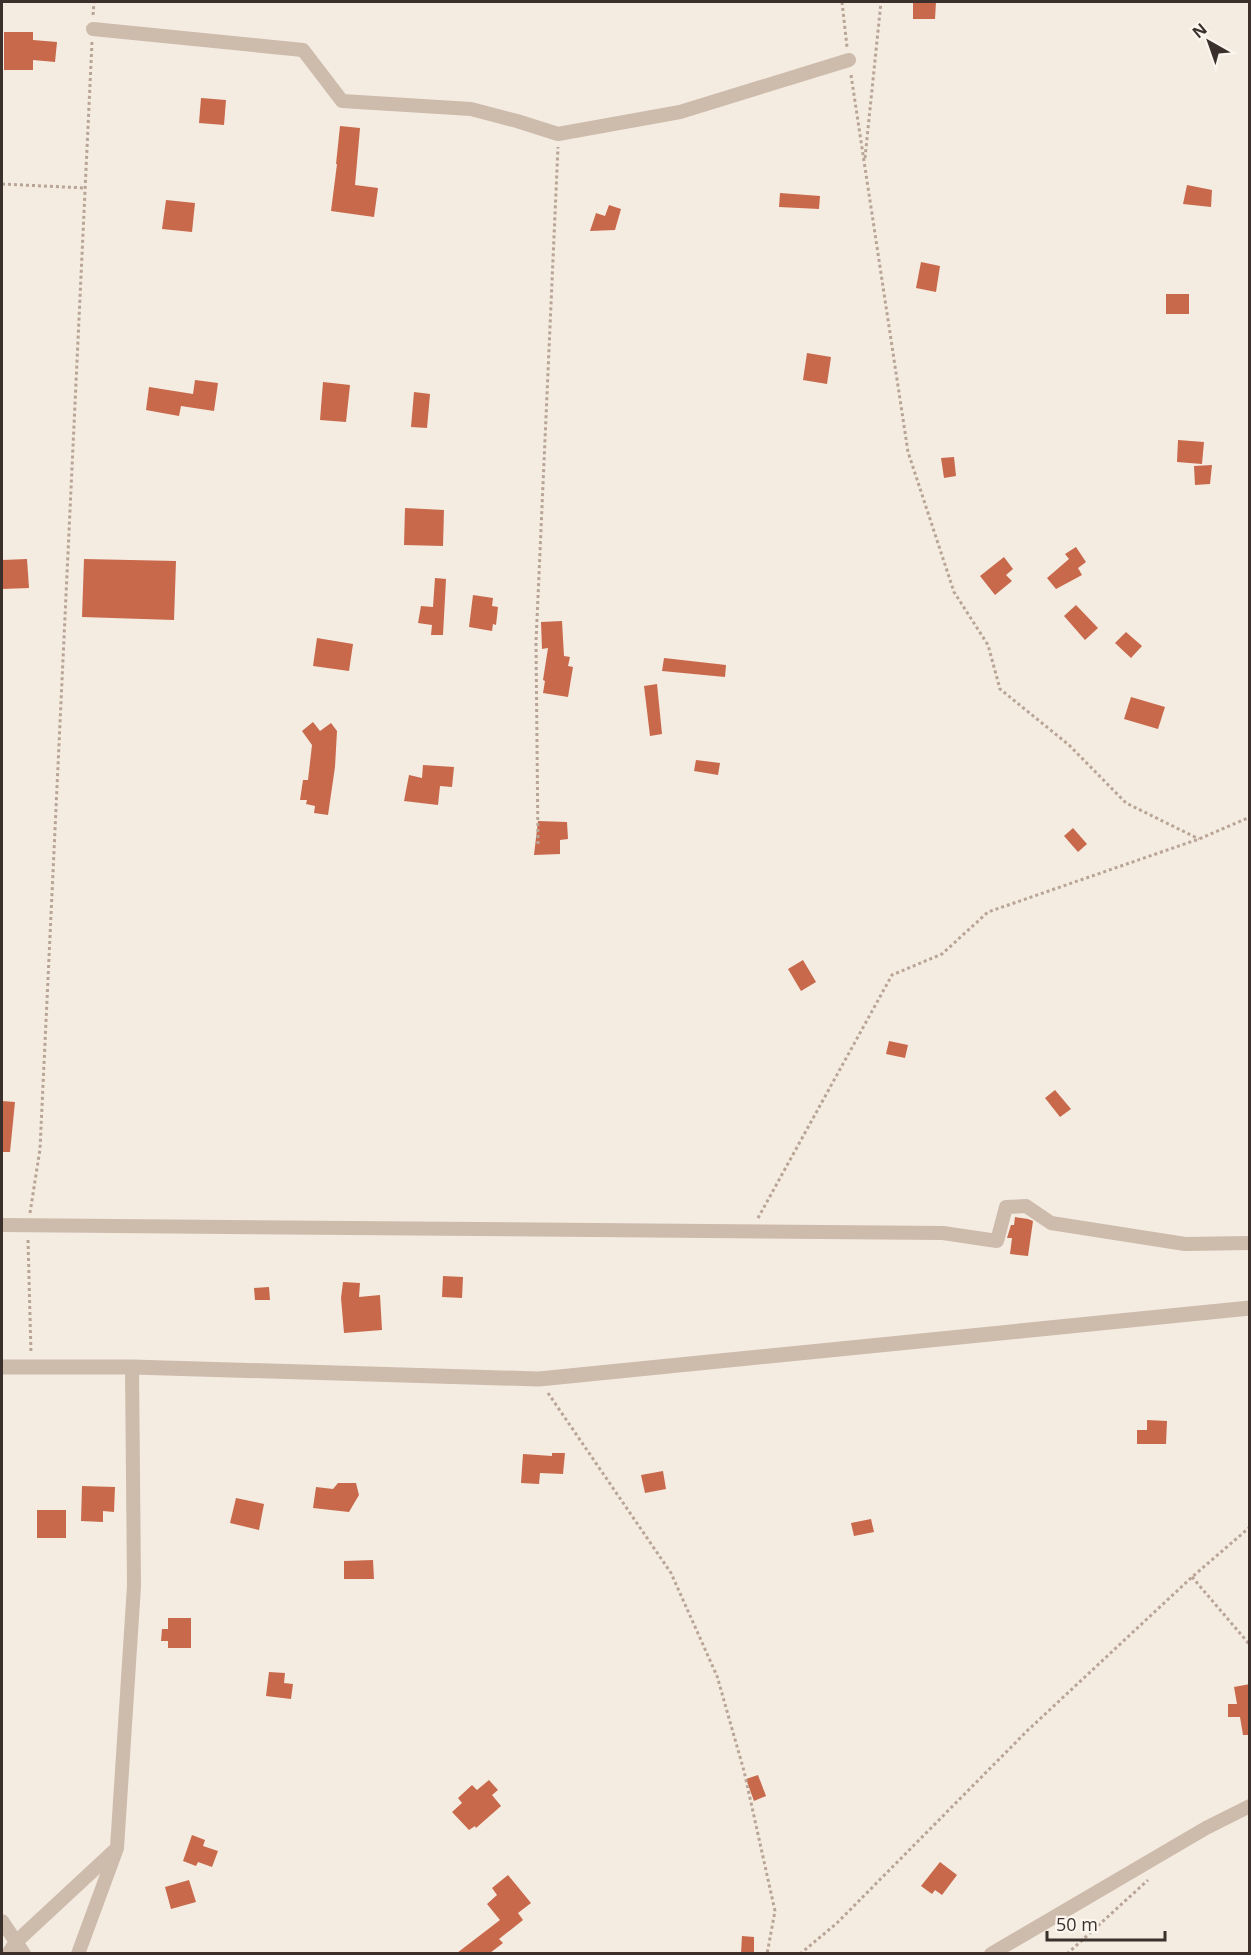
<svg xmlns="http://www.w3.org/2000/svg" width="1251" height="1955" viewBox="0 0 1251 1955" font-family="'Open Sans',sans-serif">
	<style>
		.building { fill: #c8694b }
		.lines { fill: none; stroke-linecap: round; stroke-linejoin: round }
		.path { stroke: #b9a596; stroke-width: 3; stroke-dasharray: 3 3; stroke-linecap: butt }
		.minor { stroke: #cdbbac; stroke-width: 14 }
		.tertiary { stroke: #cdbbac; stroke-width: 15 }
	</style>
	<rect width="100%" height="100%" fill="#f4ebe1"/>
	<g class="building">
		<path d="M913,2H936L935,19H913Z"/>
		<path d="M4,32H33V40L57,42L55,62L33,60V70H4Z"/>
		<path d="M201,98L226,100L224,125L199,123Z"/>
		<path d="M340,126L360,128L355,185L378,188L374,217L331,211L337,164H336Z"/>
		<path d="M1187,185L1212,190L1211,207L1183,204Z"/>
		<path d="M780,193L820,196L819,209L779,207Z"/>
		<path d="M166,200L195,203L192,232L162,229Z"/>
		<path d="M609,205L621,209L615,230L590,231L596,213L605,216Z"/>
		<path d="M921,262L940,266L936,292L916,288Z"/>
		<rect x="1166" y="294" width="23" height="20"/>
		<path d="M807,353L831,357L827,384L803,380Z"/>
		<path d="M195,380L218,383L214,411L181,406L179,416L146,410L149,387L193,394Z"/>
		<path d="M323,382L350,385L346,422L320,420Z"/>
		<path d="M414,392L430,394L427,428L411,427Z"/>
		<path d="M1178,440L1204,442L1202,464L1177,462Z"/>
		<path d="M954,457L956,476L944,478L941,458Z"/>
		<path d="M1212,465L1210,484L1195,485L1194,466Z"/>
		<path d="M405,508L444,510L443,546L404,545Z"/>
		<path d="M1076,547L1086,562L1078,568L1082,575L1056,589L1047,578L1069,559L1065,554Z"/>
		<path d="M1004,557L1013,569L1006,575L1012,581L995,595L980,576Z"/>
		<path d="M27,559L29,588L2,589V560Z"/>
		<path d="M84,559L176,561L174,620L82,617Z"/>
		<path d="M435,578L446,579L443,635H431L432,625L418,623L421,606L433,607Z"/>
		<path d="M473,595L493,598L492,606L498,607L496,625L493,624L492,631L469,627Z"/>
		<path d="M1076,605L1098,628L1085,640L1064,616Z"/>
		<path d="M562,621L564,656L570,657L568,666L573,667L568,697L543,693L545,681L543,680L548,648L542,649L541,622Z"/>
		<path d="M1126,632L1142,646L1131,658L1115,643Z"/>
		<path d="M317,638L353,644L349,671L313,666Z"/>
		<path d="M664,658L726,665L725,677L662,671Z"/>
		<path d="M657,684L662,734L650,736L644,686Z"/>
		<path d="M1131,697L1165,707L1158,729L1124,719Z"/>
		<path d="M313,722L320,731L331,723L337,731L335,767L328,815L314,813L315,806L306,804L307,800H300L303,780H308L312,745L302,731Z"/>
		<path d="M696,760L720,763L718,775L694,771Z"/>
		<path d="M423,765L454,767L452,787L440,786L438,805L404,801L409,775L422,778Z"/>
		<path d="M538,821L567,822L568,839L560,840V854L534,855Z"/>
		<path d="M1073,828L1087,844L1078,852L1064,836Z"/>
		<path d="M803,960L816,982L801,991L788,969Z"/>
		<path d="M889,1041L908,1045L905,1058L886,1054Z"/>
		<path d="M1055,1090L1071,1109L1060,1117L1045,1098Z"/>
		<path d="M2,1101L15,1102L10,1152H2Z"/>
		<path d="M1015,1217L1028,1219L1033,1221L1028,1256L1010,1254L1012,1238H1007L1011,1225H1014Z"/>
		<path d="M443,1276L463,1277L462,1298L442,1297Z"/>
		<path d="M343,1282L360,1283L359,1297L380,1295L382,1330L344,1333L341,1298Z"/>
		<path d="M269,1287L270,1300H255L254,1288Z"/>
		<path d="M1147,1420L1167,1421L1166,1444H1137V1430H1147Z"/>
		<path d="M552,1453H565L563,1474L540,1473L539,1484L521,1483L523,1454L552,1456Z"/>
		<path d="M663,1471L666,1489L645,1493L641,1475Z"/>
		<path d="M338,1483H356L359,1495L349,1512L313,1508L316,1487L333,1489Z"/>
		<path d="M82,1486L115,1487L114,1512L103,1511V1522L81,1521Z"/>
		<path d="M236,1498L264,1504L259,1530L230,1523Z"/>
		<rect x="37" y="1510" width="29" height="28"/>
		<path d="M871,1519L874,1532L854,1536L851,1523Z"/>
		<path d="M373,1560L374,1579H344V1561Z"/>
		<path d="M168,1618H191V1648H168V1641H161L162,1629H168Z"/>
		<path d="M269,1672L285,1673L284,1683L293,1684L291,1699L266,1696Z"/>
		<path d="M1250,1684V1735H1243L1240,1717H1228V1704H1237L1234,1687Z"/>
		<path d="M758,1775L766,1796L754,1801L746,1779Z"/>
		<path d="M489,1780L498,1790L492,1795L501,1806L476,1828L475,1826L469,1830L452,1812L462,1803L458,1798L472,1785L477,1790Z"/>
		<path d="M192,1835L205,1840L203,1846L218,1851L212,1867L198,1862L196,1866L183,1861Z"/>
		<path d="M940,1862L957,1875L942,1895L935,1890L932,1894L921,1886Z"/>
		<path d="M508,1875L531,1903L518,1913L523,1920L499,1939L503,1943L490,1953H457L500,1920L487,1904L497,1895L492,1888Z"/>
		<path d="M189,1880L196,1902L171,1909L165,1887Z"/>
		<path d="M742,1936L754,1937V1953H741Z"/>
	</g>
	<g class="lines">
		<g class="path">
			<path d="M842,2L847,47"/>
			<path d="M93,15L94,2"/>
			<path d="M851,75L908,452L954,592L988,645L1000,689L1069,745L1126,803L1199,839"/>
			<path d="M865,158L881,2"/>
			<path d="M2,184L85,188"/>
			<path d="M538,844L536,642L558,147"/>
			<path d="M30,1213L40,1149L92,42"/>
			<path d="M758,1218L892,975L942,954L988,912L1199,839L1250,817"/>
			<path d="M28,1240L31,1354"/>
			<path d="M548,1393L671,1573L717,1676L744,1771L775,1911L767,1954"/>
			<path d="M1192,1577L1250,1645"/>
			<path d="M800,1954L837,1923L1027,1731L1192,1577L1250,1527"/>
			<path d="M1067,1954L1148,1880"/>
		</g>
		<g class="minor">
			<path d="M93,29L303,50L342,101L471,109L517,121L558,134L680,112L849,60"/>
			<path d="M2,1225L943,1233L997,1241L1006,1207L1026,1206L1051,1223L1185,1244L1250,1243"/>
			<path d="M2,1921L24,1954"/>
			<path d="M8,1954L16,1942L114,1851"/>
			<path d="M78,1954L117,1848L134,1586L132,1367"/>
			<path d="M991,1954L1206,1828L1250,1806"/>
		</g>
		<path class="tertiary" d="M2,1367H132L539,1379L1250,1308"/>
	</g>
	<rect width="1251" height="1955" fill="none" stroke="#3b302b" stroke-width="6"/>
	<g transform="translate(1209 42) rotate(320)" stroke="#fbf5ee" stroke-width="4.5" paint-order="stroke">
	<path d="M0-4.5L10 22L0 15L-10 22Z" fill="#3b302b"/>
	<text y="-9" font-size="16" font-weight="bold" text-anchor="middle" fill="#3b302b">N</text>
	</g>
	<path d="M1047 1931v9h118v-9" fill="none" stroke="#3b302b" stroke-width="3"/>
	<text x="1056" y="1931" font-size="18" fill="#3b302b" stroke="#fbf5ee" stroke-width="4.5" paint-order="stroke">50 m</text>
</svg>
